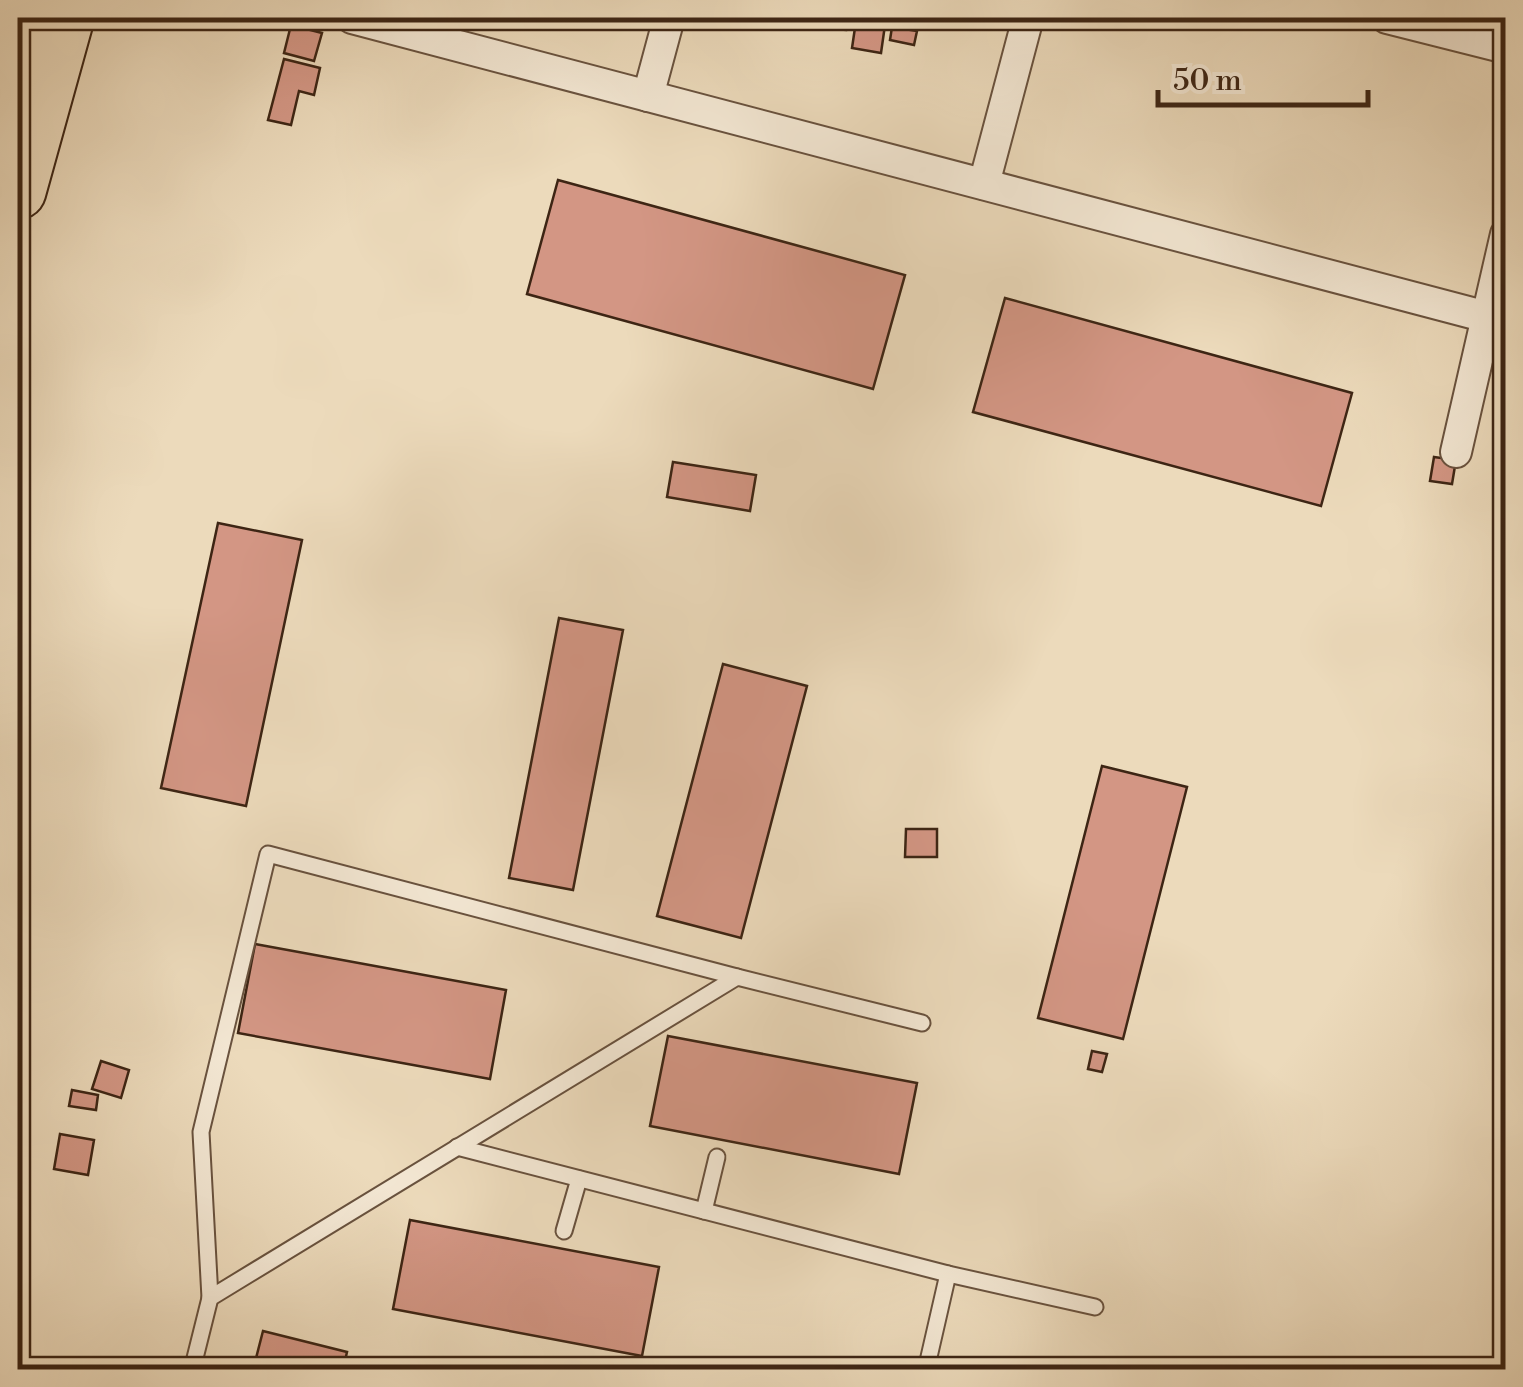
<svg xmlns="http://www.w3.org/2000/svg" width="1523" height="1387" viewBox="0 0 1523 1387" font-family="'Libre Bodoni',serif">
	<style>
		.building { fill: #d39684; stroke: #3d2514; stroke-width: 2.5 }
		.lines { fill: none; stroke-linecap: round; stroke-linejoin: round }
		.lane-casing { stroke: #69523e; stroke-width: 19 }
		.street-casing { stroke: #69523e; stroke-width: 34 }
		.highway-casing { stroke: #3d2514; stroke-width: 59 }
		.lane { stroke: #f3e7d3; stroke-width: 15 }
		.street { stroke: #f3e7d3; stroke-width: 30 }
		.highway { stroke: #ecdabb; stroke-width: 55 }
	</style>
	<rect width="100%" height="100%" fill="#ecdabb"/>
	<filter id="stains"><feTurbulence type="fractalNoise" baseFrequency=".002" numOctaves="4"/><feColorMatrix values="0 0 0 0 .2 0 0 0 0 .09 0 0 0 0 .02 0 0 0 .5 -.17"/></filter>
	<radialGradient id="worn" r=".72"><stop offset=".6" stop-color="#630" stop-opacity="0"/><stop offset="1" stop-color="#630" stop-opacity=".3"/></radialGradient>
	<g class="building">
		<path d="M821,18H847L846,30L820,28Z"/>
		<path d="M856,21L885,25L881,53L852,48Z"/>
		<path d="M291,25L322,33L314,61L284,53Z"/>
		<path d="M892,27L917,31L914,45L890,40Z"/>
		<path d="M284,59L320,68L314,95L299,91L291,125L268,120Z"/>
		<path d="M558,180L905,275L873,389L527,294Z"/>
		<path d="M1005,298L1352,393L1321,506L973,412Z"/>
		<path d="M1434,457L1456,460L1452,484L1430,481Z"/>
		<path d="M673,462L756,475L750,511L667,497Z"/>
		<path d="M218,523L302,540L246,806L161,788Z"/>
		<path d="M559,618L623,630L573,890L509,878Z"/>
		<path d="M723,664L807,686L741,938L657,916Z"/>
		<path d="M1102,766L1187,787L1123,1039L1038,1018Z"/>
		<path d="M906,829H937V857H905Z"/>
		<path d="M255,944L506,990L490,1079L238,1033Z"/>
		<path d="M668,1036L917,1083L899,1174L650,1126Z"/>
		<path d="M1092,1051L1107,1054L1102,1072L1088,1069Z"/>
		<path d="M101,1061L129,1070L121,1098L92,1089Z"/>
		<path d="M72,1090L98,1095L96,1110L69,1106Z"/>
		<path d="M60,1134L94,1140L88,1175L54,1169Z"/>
		<path d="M410,1220L659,1267L642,1356L393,1309Z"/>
		<path d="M263,1331L347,1352L343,1370H253Z"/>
	</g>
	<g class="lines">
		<g class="lane-casing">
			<g id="lane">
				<path d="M457,1147L948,1274L926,1370"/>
				<path d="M704,1211L717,1157"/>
				<path d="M564,1231L579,1179"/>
				<path d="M948,1274L1095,1307"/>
				<path d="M210,1298L201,1132L268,854L737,977"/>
				<path d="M192,1370L210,1298L737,977L922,1023"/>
			</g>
		</g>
		<g class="street-casing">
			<g id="street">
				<path d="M352,18L1487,317"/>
				<path d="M1387,18L1506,48"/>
				<path d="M648,96L669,18"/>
				<path d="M984,184L1028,18"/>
				<path d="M1456,452L1506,234"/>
			</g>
		</g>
		<g class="highway-casing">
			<g id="highway">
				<path d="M18,22L19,18"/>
				<path d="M18,191L66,18"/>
			</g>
		</g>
		<use href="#lane" class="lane"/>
		<use href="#street" class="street"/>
		<use href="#highway" class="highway"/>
	</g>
	<rect width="1523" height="1387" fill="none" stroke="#ecdabb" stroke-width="60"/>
	<rect x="20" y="20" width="1483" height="1347" fill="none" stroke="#3d2514" stroke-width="5"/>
	<rect x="30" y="30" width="1463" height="1327" fill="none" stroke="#3d2514" stroke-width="2.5"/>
	<path d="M1158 90v15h210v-15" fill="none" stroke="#3d2514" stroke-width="5"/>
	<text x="1173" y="90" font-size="30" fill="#3d2514" stroke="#f3e7d3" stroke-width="8" paint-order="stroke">50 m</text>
	<rect width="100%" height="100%" filter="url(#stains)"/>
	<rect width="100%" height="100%" fill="url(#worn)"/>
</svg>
